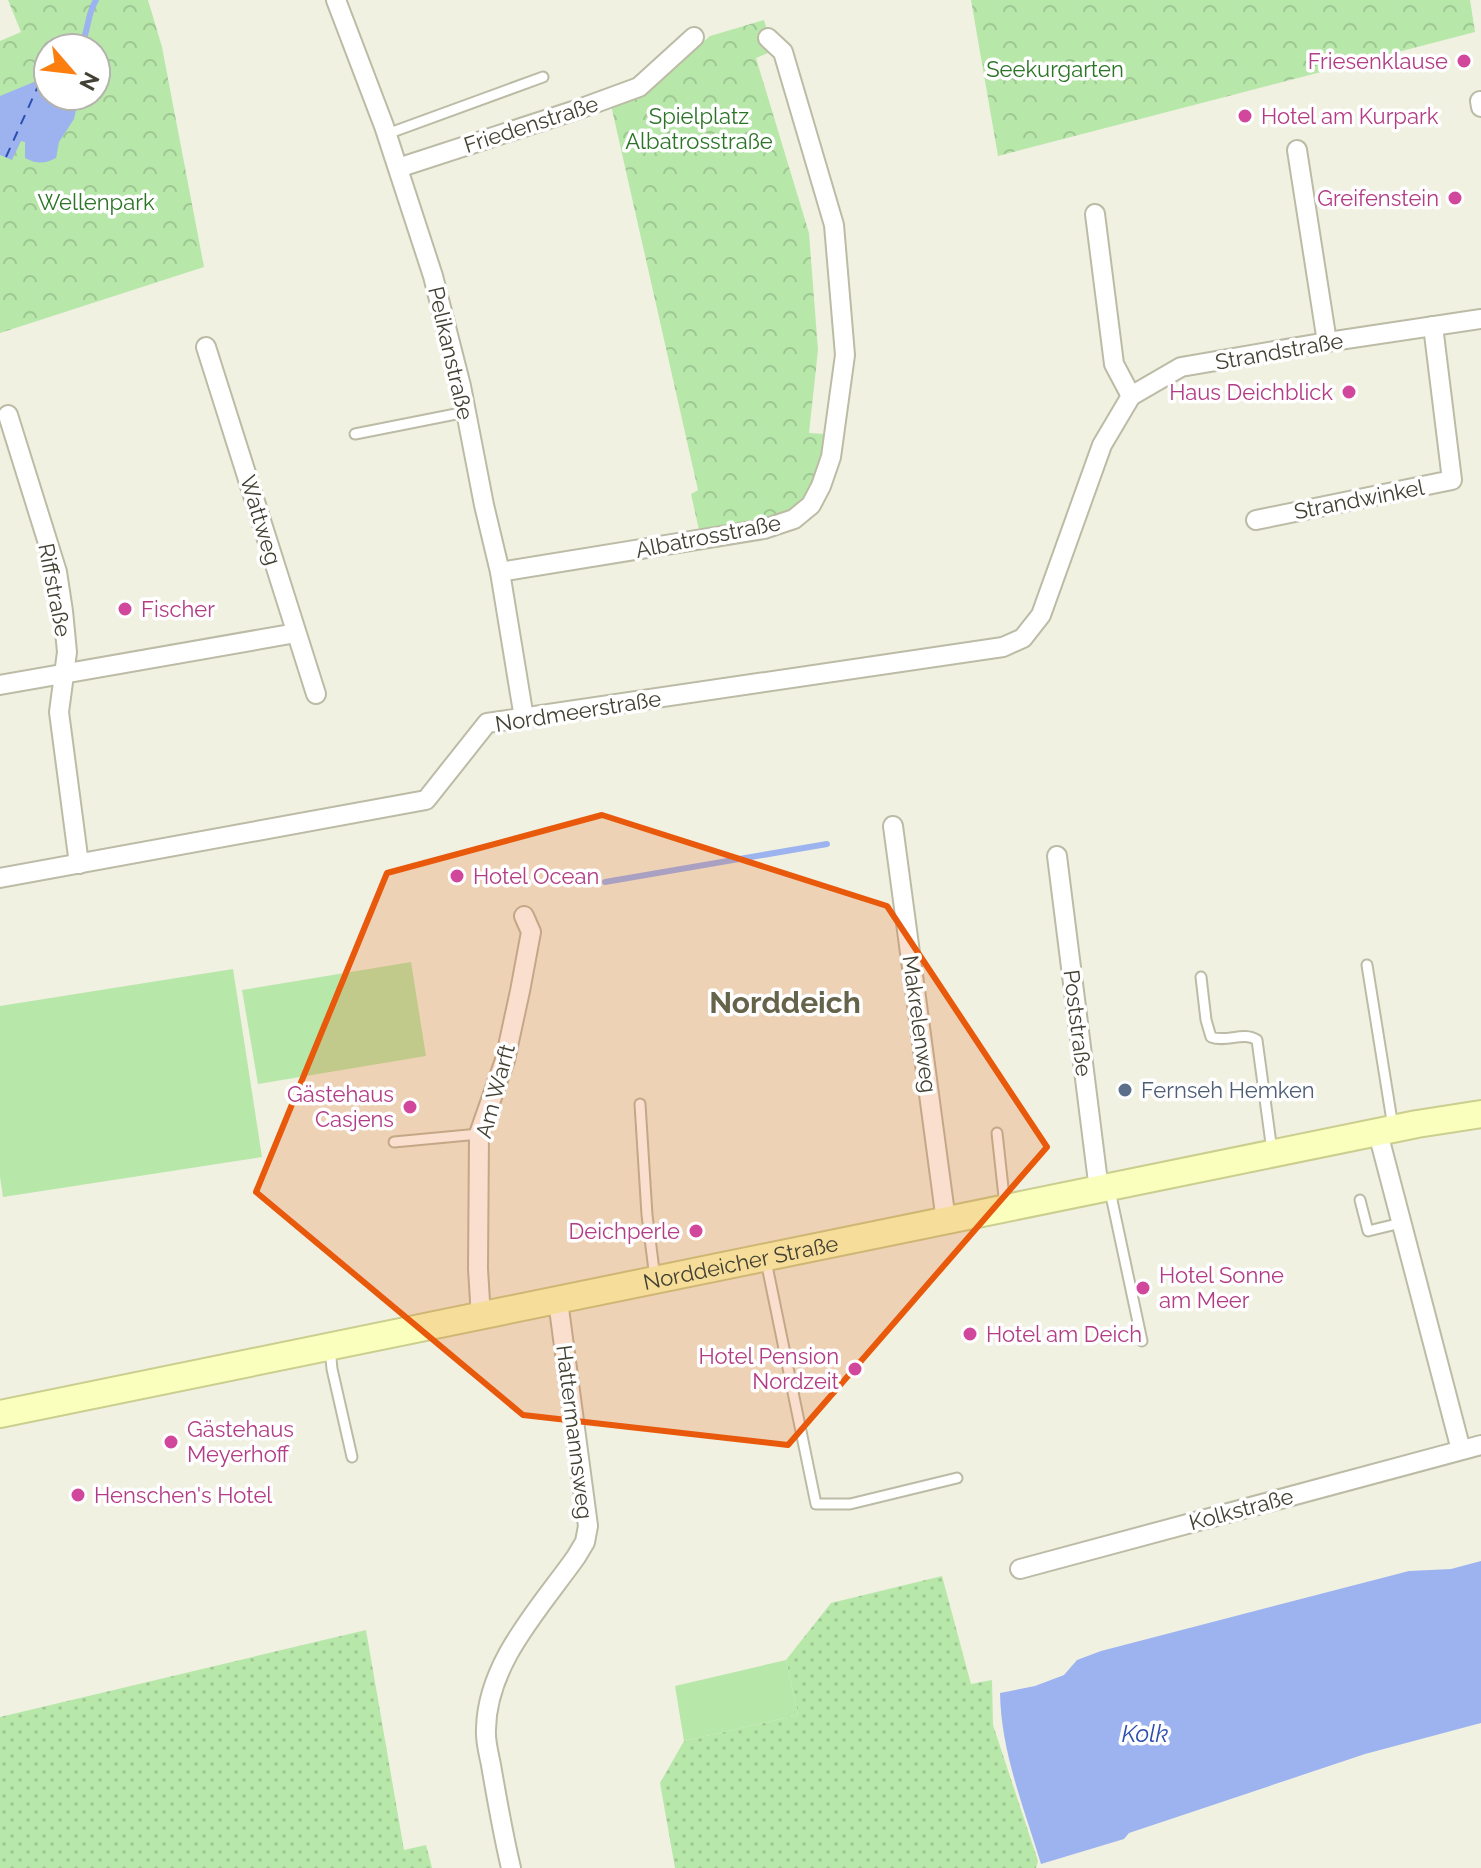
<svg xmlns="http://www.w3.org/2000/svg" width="1481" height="1868" viewBox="0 0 1481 1868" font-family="Raleway,sans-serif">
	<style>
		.grass { fill: url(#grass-dots) }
		.forest { fill: url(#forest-crowns); fill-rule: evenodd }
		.garden { fill: #b8e7aa }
		.water { fill: #9cb3f0 }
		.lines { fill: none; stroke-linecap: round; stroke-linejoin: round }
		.stream { stroke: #9cb3f0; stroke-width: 6 }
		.ferry { stroke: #2c4eae; stroke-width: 2; stroke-dasharray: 10 8; stroke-linecap: butt }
		.lane-casing { stroke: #bcbba5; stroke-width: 13 }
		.street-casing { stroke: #bcbba5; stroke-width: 22 }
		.secondary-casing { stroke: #cbce8f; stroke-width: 30 }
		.lane { stroke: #fff; stroke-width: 9 }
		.street { stroke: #fff; stroke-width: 18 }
		.secondary { stroke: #faffbe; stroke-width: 26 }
		.marked { fill: #e8590c; fill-opacity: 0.2; stroke: #e8590c; stroke-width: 6; stroke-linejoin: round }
		.hotel-dot { fill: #d1479c; stroke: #fff; stroke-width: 3 }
		.service-dot { fill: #5c6f8a; stroke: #fff; stroke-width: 3 }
		.labels { text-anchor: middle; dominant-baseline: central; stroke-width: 7; stroke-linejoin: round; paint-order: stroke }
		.hotel-label { font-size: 22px; fill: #b23c85; stroke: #fff; text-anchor: start }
		.park-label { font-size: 22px; fill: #2b7426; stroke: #fff }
		.street-label { font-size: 22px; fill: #434133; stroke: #fff }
		.service-label { font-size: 22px; fill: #4e5e75; stroke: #fff; text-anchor: start }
		.water-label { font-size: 24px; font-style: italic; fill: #2c4eae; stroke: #fff }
		.district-label { font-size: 30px; font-weight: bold; fill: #65634a; stroke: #fff }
	</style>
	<defs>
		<pattern id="grass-dots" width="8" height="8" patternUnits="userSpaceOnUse" patternTransform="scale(2)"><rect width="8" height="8" fill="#b8e7aa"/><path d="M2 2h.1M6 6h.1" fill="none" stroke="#9fc793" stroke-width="1.8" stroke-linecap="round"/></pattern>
		<pattern id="forest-crowns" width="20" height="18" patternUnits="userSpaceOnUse" patternTransform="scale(2)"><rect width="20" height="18" fill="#b8e7aa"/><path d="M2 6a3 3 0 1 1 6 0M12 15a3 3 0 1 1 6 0" fill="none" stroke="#9fc793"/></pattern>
	</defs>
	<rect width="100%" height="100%" fill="#f1f1e2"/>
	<g class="grass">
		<path d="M942,1576L971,1684L992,1680L993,1725L1038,1861L1036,1868H675L660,1783L684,1741L798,1715L786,1660L831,1603Z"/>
		<path d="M366,1630L404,1850L426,1845L432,1868H0V1717Z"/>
	</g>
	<g class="forest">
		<path d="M8,0H148L162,47L204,267L0,333V41L21,32ZM48,48H96V96H48Z"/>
		<path d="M971,0H1470L1475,32L998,156Z"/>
		<path d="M764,20L773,51L756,58L809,233L818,350L809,433L825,434C812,526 781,522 699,530L691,494L698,490L611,105L644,94L710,36Z"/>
	</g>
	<g class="garden">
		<path d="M411,962L426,1056L258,1084L242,990Z"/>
		<path d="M233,969L262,1157L3,1197L0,1177V1006Z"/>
		<path d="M786,1660L798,1715L684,1741L675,1686Z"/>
	</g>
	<g class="water">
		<path d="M48,78V96H79L74,119L59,142L56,158C44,164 37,164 25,158V142L21,141L12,160L0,155V96L34,82L44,86Z"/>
		<path d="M1481,1561V1723L1365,1754L1129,1833L1124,1839L1041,1864C1024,1808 1001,1752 1000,1693L1035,1686L1064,1675L1077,1660L1101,1651L1409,1571L1451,1569Z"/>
	</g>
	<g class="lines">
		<g class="stream">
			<path d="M79,48C90,32 85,19 96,0"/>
			<path d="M605,882L827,844"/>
		</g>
		<path class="ferry" d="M6,157L39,84"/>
		<g class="lane-casing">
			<g id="lane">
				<path d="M387,134L543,77"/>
				<path d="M355,434L466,412"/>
				<path d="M1367,965L1393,1127"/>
				<path d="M1201,977L1206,1020L1211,1037C1227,1043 1243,1031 1257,1040L1272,1151"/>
				<path d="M640,1104L647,1215L655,1278"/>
				<path d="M997,1133L1005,1206"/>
				<path d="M394,1142L479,1134"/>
				<path d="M1110,1191L1142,1341"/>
				<path d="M1360,1200L1368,1231L1401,1223"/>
				<path d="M766,1261L816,1504H850L957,1478"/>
				<path d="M330,1348L332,1369L352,1457"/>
			</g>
		</g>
		<g class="street-casing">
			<g id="street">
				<path d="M336,0L384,126L433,276L461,386L484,505L500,572L524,718"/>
				<path d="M1480,101L1481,107"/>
				<path d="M1297,150L1327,342"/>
				<path d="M398,168L579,109L639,87L694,37"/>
				<path d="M1095,214L1114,364L1131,396"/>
				<path d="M206,347L316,694"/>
				<path d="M8,415L57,572L63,611L67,652L59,712L79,864"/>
				<path d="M1256,520L1452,480L1433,326"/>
				<path d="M500,572L764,529L794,519L811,505L821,486L831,457L845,355L834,225L783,52L768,38"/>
				<path d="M0,685L296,633"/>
				<path d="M893,826L946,1221"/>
				<path d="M1057,856L1099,1190"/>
				<path d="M0,878L426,800L487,723L1003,647L1023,638L1041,615L1102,445L1131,396L1181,367L1327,342L1481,319"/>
				<path d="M1378,1133L1461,1450"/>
				<path d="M481,1317L478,1269L479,1134L505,1060L520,991L531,932L524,916"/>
				<path d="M1020,1569L1481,1445"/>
				<path d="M511,1868C503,1834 497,1800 491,1765C489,1754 485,1741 486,1729C487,1663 540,1608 576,1557L585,1542L588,1526L558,1301"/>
			</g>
		</g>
		<g class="secondary-casing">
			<g id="secondary">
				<path id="s1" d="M0,1414L1417,1124L1481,1114"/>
			</g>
		</g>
		<use href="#lane" class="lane"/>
		<use href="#street" class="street"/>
		<use href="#secondary" class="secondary"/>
	</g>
	<path class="marked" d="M602,815L887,906L1047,1147L788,1445L523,1415L256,1192L387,873Z"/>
	<g class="hotel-dot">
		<circle cx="1464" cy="61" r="8"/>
		<circle cx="1245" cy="116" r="8"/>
		<circle cx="1455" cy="198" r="8"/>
		<circle cx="1349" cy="392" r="8"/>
		<circle cx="125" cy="609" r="8"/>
		<circle cx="457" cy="876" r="8"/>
		<circle cx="410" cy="1107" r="8"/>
		<circle cx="696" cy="1231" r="8"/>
		<circle cx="1143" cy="1288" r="8"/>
		<circle cx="970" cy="1334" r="8"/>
		<circle cx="855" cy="1369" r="8"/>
		<circle cx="171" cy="1442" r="8"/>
		<circle cx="78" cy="1495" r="8"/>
	</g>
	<circle class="service-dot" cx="1125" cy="1090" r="8"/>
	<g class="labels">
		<g class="hotel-label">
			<text x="1448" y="61" text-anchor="end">Friesenklause</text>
			<text x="1261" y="116">Hotel am Kurpark</text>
			<text x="1439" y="198" text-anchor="end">Greifenstein</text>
			<text x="1333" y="392" text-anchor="end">Haus Deichblick</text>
			<text x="141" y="609">Fischer</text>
			<text x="473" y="876">Hotel Ocean</text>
			<text x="394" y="1094" text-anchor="end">Gästehaus<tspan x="394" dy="25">Casjens</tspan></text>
			<text x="680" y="1231" text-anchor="end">Deichperle</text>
			<text x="1159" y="1275">Hotel Sonne<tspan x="1159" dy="25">am Meer</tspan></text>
			<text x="986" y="1334">Hotel am Deich</text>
			<text x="839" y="1356" text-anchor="end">Hotel Pension<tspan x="839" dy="25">Nordzeit</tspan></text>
			<text x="187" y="1429">Gästehaus<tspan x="187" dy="25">Meyerhoff</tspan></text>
			<text x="94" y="1495">Henschen's Hotel</text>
		</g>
		<g class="park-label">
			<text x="1055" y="69">Seekurgarten</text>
			<text x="699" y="116">Spielplatz<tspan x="699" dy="25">Albatrosstraße</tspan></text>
			<text x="96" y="202">Wellenpark</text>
		</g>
		<g class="street-label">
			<text transform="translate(531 124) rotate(-18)">Friedenstraße</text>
			<text transform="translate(1279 351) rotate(-10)">Strandstraße</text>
			<text transform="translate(451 353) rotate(77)">Pelikanstraße</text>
			<text transform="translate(1359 499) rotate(-11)">Strandwinkel</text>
			<text transform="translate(261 520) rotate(73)">Wattweg</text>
			<text transform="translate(708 536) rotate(-11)">Albatrosstraße</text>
			<text transform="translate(55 590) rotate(79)">Riffstraße</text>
			<text transform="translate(578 711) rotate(-9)">Nordmeerstraße</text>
			<text transform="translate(1078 1023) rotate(83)">Poststraße</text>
			<text transform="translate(920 1024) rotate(82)">Makrelenweg</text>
			<text transform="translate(495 1091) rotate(-75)">Am Warft</text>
			<text stroke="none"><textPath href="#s1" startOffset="756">Norddeicher Straße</textPath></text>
			<text transform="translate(575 1432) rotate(83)">Hattermannsweg</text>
			<text transform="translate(1241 1509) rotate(-15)">Kolkstraße</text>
		</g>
		<g class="service-label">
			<text x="1141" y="1090">Fernseh Hemken</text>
		</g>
		<g class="water-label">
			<text x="1145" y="1733">Kolk</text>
		</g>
		<g class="district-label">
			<text x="785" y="1002">Norddeich</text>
		</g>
	</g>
	<g transform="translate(72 72) rotate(118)"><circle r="38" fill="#ffffff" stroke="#b4b3ad" stroke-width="2"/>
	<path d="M0-6L14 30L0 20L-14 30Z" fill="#fb7e0f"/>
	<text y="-12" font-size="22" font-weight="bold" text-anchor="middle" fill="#434133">N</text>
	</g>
</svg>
